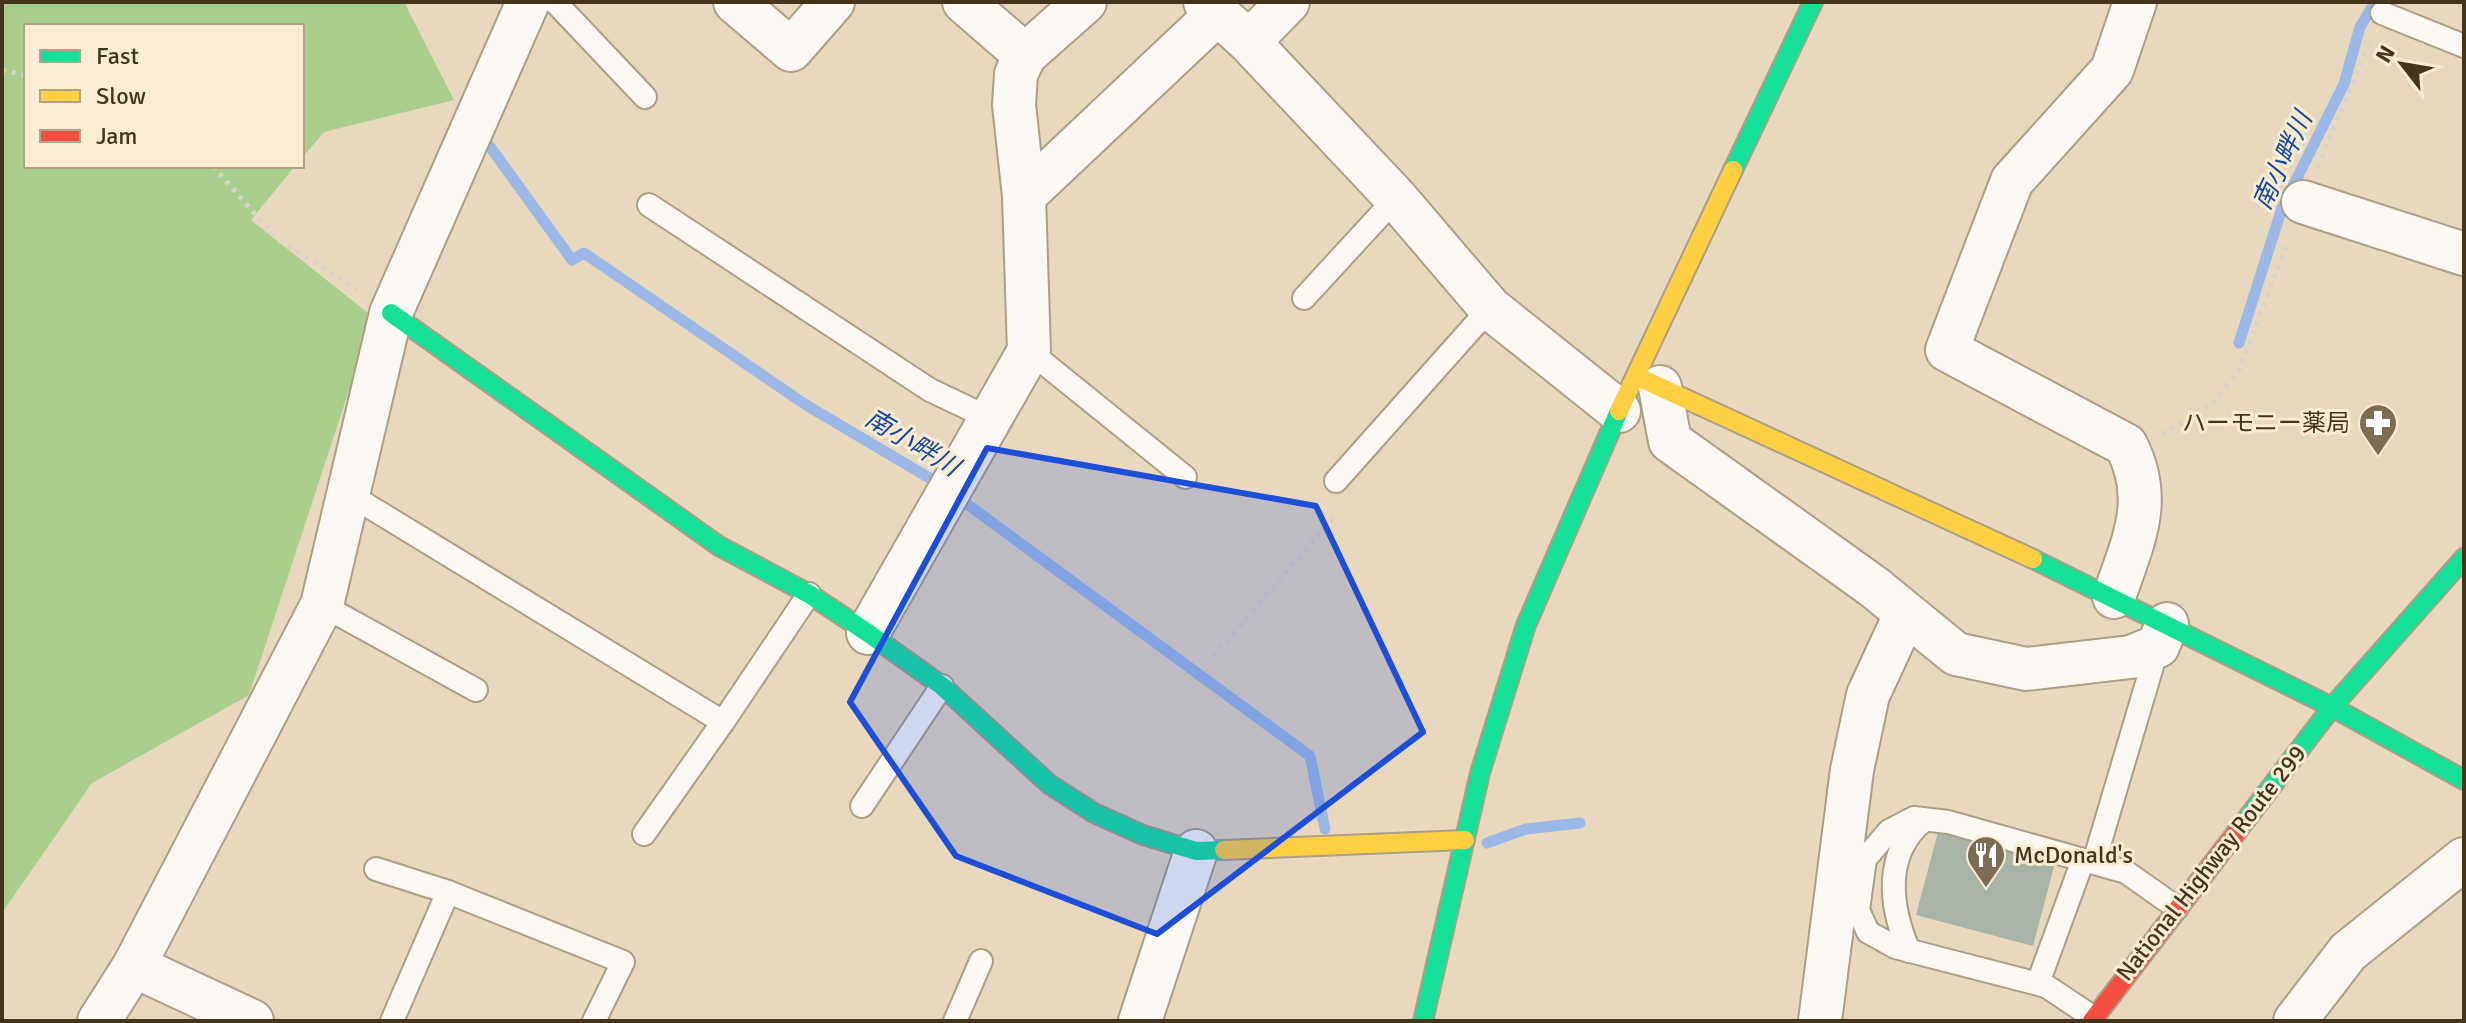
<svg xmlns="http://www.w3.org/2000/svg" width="2466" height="1023" viewBox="0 0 2466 1023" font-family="Signika,'Noto Sans JP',sans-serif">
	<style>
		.forest { fill: #aace8b }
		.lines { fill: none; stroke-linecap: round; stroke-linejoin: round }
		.stream { stroke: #9bb8e7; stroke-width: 11 }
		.building { fill: #a9b4a9 }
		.lane-casing { stroke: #ac9e87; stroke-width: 26 }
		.street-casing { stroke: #ac9e87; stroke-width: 46 }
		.fast-casing { stroke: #ac9e87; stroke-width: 22 }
		.slow-casing { stroke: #ac9e87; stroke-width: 22 }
		.jam-casing { stroke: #ac9e87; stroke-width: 22 }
		.path { stroke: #d8d3cb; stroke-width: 5; stroke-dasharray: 4 6; stroke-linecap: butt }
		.lane { stroke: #fcf9f5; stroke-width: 22 }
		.street { stroke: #fcf9f5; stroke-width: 42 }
		.fast { stroke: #16e098; stroke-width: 18 }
		.slow { stroke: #ffcf43; stroke-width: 18 }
		.jam { stroke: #f24e42; stroke-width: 18 }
		.marked { fill: #1d4ed8; fill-opacity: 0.2; stroke: #1d4ed8; stroke-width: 6; stroke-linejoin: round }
		.labels { text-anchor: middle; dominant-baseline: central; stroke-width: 6; stroke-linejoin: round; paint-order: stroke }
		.poi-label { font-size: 24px; fill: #43341b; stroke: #faecd4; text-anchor: end }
		.street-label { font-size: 24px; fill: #43341b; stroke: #faecd4 }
		.water-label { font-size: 26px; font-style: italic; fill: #11499d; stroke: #faecd4 }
	</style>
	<rect width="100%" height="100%" fill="#e8d8be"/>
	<path class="forest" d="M2,2H404L454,100L324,132L302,158V26H26V166H295L251,220L373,317L249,695L92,783L2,913Z"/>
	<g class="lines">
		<g class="stream">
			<path d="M480,133L572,260L584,253L806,405L943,486"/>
			<path d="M2239,343L2282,208L2344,84L2360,27L2375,2"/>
			<path d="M956,496L1310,756L1325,829"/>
			<path d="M1487,843L1526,829L1580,823"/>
		</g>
	</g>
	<path class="building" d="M1938,832L2055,863L2033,946L1916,915Z"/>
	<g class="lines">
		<g class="lane-casing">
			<g id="lane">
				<path d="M555,2L645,97"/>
				<path d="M2382,13L2464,46"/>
				<path d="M649,205L930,390L989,418"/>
				<path d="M1304,298L1396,198"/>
				<path d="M1029,351L1185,477"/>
				<path d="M1336,481L1490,308"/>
				<path d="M347,493L723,722L809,594"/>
				<path d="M322,605L476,690"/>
				<path d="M862,806L942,686"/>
				<path d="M644,834L723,722"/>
				<path d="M2094,862L2158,646"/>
				<path d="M376,869L448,892L623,962L594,1021"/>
				<path d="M1909,951C1890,907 1883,854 1923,821"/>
				<path d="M2038,983L2083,860"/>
				<path d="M2094,1018L2046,986L1895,947L1868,932L1858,910L1865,859L1889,831L1914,818L1948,822L2126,872L2177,908"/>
				<path d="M392,1021L448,892"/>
				<path d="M955,1021L981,961"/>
			</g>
		</g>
		<g class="street-casing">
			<g id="street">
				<path d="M735,2L791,50L833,2"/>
				<path d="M1205,2L1249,42L1396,198L1490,308L1619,411"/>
				<path d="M1249,42L1288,2"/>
				<path d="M1025,55L1085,2"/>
				<path d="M1024,196L1218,13"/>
				<path d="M2303,202L2464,254"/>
				<path d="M1660,387L1670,441L1874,587L1956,654L2026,669L2131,657L2158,646L2167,624"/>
				<path d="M2114,597C2132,543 2155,501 2126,445L1947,350L2012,181L2112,70L2135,2"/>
				<path d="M868,633L1029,351L1024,196L1014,105L1016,74L1025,55L964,2"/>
				<path d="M134,966L252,1021"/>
				<path d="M99,1021L134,966L322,605L391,313L528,2"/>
				<path d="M1140,1021L1196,851"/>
				<path d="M1820,1021L1852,770L1868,695L1905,615"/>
				<path d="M2295,1021L2348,952L2464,859"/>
			</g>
		</g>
		<g class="fast-casing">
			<g id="fast">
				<path d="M1733,170L1813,2"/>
				<path d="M391,313L719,546L809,594L868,633L942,686L1049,784L1094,813L1143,835L1196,851L1224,850"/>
				<path d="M2033,559L2332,707"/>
				<path d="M2332,707L2464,780"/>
				<path d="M2236,833L2332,707L2464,558"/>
				<path d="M1423,1021L1480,773L1526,625L1619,411"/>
			</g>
		</g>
		<g class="slow-casing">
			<g id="slow">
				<path d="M1636,376L2033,559"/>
				<path d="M1619,411L1733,170"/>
				<path d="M1224,850L1465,840"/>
			</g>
		</g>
		<g class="jam-casing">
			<path id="jam" d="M2092,1021L2236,833"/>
		</g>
		<g class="path">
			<path d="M2,70L26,75"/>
			<path d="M213,166L277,239L357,290"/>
			<path d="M2318,167L2371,39"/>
			<path d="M2162,434L2214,402L2239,370L2289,239"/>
			<path d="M1213,657L1333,518L1334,511"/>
		</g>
		<use href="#lane" class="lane"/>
		<use href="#street" class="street"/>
		<use href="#fast" class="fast"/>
		<use href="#slow" class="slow"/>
		<use href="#jam" class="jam"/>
	</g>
	<path class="marked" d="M987,448L1316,506L1423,732L1157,934L956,856L850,702Z"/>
	<defs>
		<g id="pharmacy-pin" transform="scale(2)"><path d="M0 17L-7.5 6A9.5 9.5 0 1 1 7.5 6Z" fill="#7d6d54" stroke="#faecd4"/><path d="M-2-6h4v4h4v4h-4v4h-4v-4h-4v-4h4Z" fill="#fff"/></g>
		<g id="restaurant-pin" transform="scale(2)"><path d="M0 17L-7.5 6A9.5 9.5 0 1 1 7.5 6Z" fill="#7d6d54" stroke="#faecd4"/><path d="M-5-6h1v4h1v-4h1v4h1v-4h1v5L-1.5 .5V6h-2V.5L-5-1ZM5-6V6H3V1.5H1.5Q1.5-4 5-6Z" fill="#fff"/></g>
	</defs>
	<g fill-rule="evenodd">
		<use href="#pharmacy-pin" x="2378" y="423"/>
		<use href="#restaurant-pin" x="1986" y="855"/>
	</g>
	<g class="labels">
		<g class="poi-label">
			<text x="2350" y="423">ハーモニー薬局</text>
			<text x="2014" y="855" text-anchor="start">McDonald's</text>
		</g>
		<g class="street-label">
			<text transform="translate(2211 863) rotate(-52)">National Highway Route 299</text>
		</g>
		<g class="water-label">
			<text transform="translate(2283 161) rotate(-65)">南小畔川</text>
			<text transform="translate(912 443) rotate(31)">南小畔川</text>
		</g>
	</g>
	<rect width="2466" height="1023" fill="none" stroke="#43341b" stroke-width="8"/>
	<rect x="24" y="24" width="280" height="144" fill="#faecd4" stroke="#b1a28a" stroke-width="2"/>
	<rect x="40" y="50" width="40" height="12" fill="#16e098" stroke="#b1a28a" stroke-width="2"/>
	<text x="96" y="64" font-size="24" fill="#43341b">Fast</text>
	<rect x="40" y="90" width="40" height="12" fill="#ffcf43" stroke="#b1a28a" stroke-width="2"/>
	<text x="96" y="104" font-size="24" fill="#43341b">Slow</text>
	<rect x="40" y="130" width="40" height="12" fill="#f24e42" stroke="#b1a28a" stroke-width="2"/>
	<text x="96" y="144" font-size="24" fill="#43341b">Jam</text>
	<g transform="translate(2402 64) rotate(301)" stroke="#faecd4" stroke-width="6" paint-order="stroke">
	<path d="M0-6L14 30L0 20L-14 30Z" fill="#43341b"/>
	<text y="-12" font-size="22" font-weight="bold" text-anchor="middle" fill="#43341b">N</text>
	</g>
</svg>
